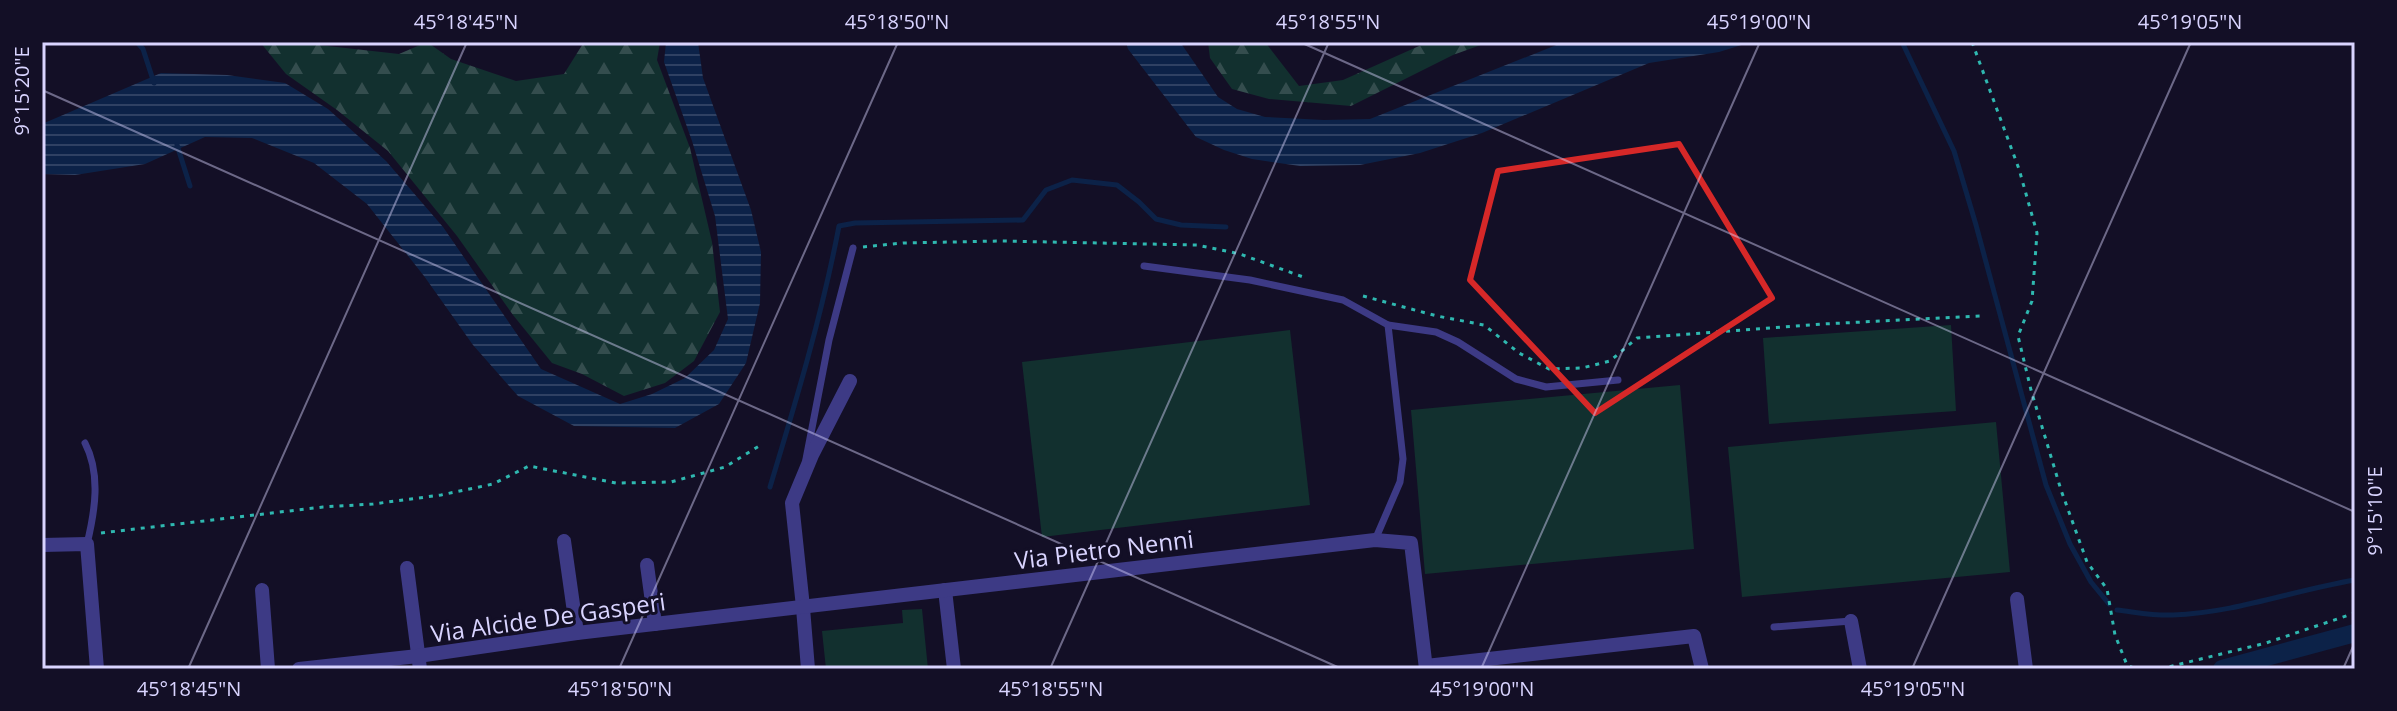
<svg xmlns="http://www.w3.org/2000/svg" width="2397" height="711" viewBox="0 0 2397 711" font-family="'Open Sans',sans-serif">
	<style>
		.forest { fill: url(#forest-firs) }
		.green { fill: #12302f }
		.water { fill: url(#water-rules) }
		.lines { fill: none; stroke-linecap: round; stroke-linejoin: round }
		.stream { stroke: #0c2248; stroke-width: 5 }
		.canal { stroke: #0c2248; stroke-width: 18 }
		.path { stroke: #2fb8b0; stroke-width: 3; stroke-dasharray: 4 6; stroke-linecap: butt }
		.service { stroke: #3d3a85; stroke-width: 7 }
		.minor { stroke: #3d3a85; stroke-width: 14 }
		.marked { fill: none; stroke: #d62828; stroke-width: 6; stroke-linejoin: round }
		.ticks { fill: none; stroke: #d9d4ff; stroke-width: 2; stroke-opacity: 0.45 }
		.labels { text-anchor: middle; dominant-baseline: central; stroke-width: 6; stroke-linejoin: round; paint-order: stroke }
		.street-label { font-size: 24px; fill: #d9d4ff; stroke: #130f26 }
		.neatline { fill: none; stroke: #d9d4ff; stroke-width: 3 }
		.ticks-label { font-size: 20px; text-anchor: middle; fill: #d9d4ff }
	</style>
	<defs>
		<pattern id="forest-firs" width="22" height="20" patternUnits="userSpaceOnUse" patternTransform="scale(2)"><rect width="22" height="20" fill="#12302f"/><path d="M5 1l3.5 6h-7zM16 11l3.5 6h-7z" fill="#344d4e"/></pattern>
		<pattern id="water-rules" width="6" height="5" patternUnits="userSpaceOnUse" patternTransform="scale(2)"><rect width="6" height="5" fill="#0c2248"/><path d="M0 2.5h6" fill="none" stroke="#2f4163"/></pattern>
	</defs>
	<rect width="100%" height="100%" fill="#130f26"/>
	<g class="forest">
		<path d="M260,42H292L399,54L427,42L451,59L516,81L564,74L584,42H660L657,60L690,148L712,242L720,312L694,361L665,383L624,396L582,374L552,363L513,315L457,236L388,151L337,110L286,74Z"/>
		<path d="M1208,42H1265L1299,86L1343,80L1428,42H1489L1453,55L1351,106L1269,99L1232,89L1210,58Z"/>
	</g>
	<g class="green">
		<path d="M1951,325L1956,411L1769,424L1763,338Z"/>
		<path d="M1290,330L1310,505L1042,537L1022,362Z"/>
		<path d="M1680,385L1694,549L1425,574L1411,410Z"/>
		<path d="M1996,422L2010,572L1742,597L1728,447Z"/>
		<path d="M922,609L928,669H826L822,631L903,623L902,610Z"/>
	</g>
	<g class="water">
		<path d="M666,42H698L703,78L751,210L761,252L760,303L746,363L719,404L675,428L574,426L518,396L473,345L424,276L367,204L314,163L252,138L205,137L145,164L75,175L42,174V124L161,73L227,75L285,83L328,109L386,161L443,227L541,369L620,404L652,394L685,378L714,350L728,319L715,216L692,141L664,62Z"/>
		<path d="M1126,42H1180L1218,97L1237,109L1265,117L1324,120L1370,119L1564,42H1751L1719,52L1649,63L1482,133L1420,153L1360,165L1300,166L1252,159L1224,150L1196,137L1128,49Z"/>
	</g>
	<g class="lines">
		<g class="stream">
			<path d="M137,42L143,49L154,83"/>
			<path d="M1902,42L1954,151L1976,225L2046,485L2070,544L2091,582L2109,604"/>
			<path d="M177,145L190,186"/>
			<path d="M770,487C796,401 822,315 839,226L855,223L1023,220L1046,190L1072,180L1117,185L1139,202L1156,219L1181,225L1226,227"/>
			<path d="M2117,610C2135,612 2155,616 2173,615C2235,613 2294,590 2355,580"/>
		</g>
		<path class="canal" d="M2222,669L2355,633"/>
		<g class="path">
			<path d="M1972,42L2019,169L2037,233L2032,301L2018,336L2031,390L2061,490L2087,562L2107,589L2115,635L2127,665L2136,669"/>
			<path d="M863,247L903,243L1001,241L1197,245L1240,254L1306,278"/>
			<path d="M1363,296L1437,316L1484,325L1519,353L1549,369L1582,368L1610,361L1637,338L1823,324L1980,316"/>
			<path d="M101,533L323,507L373,504L441,495L493,484L529,466L616,483L671,482L725,467L759,446"/>
			<path d="M2160,669L2266,643L2355,613"/>
		</g>
		<g class="service">
			<path d="M1144,266L1250,280L1343,300L1388,325L1436,332L1458,342L1516,379L1546,387L1618,380"/>
			<path d="M85,443C101,474 95,511 87,544"/>
			<path d="M806,459L829,340L853,248"/>
			<path d="M1375,540L1400,482L1403,459L1388,325"/>
			<path d="M1774,627L1851,621"/>
		</g>
		<g class="minor">
			<path d="M564,541L577,633"/>
			<path d="M42,545L87,544L97,669"/>
			<path d="M647,565L655,624"/>
			<path d="M407,568L420,669"/>
			<path d="M262,590L268,669"/>
			<path d="M945,590L954,669"/>
			<path d="M2017,599L2026,669"/>
			<path d="M803,607L792,503L812,455L850,381"/>
			<path d="M803,608L808,669"/>
			<path d="M1851,621L1860,669"/>
			<path d="M1426,666L1694,636L1702,669"/>
			<path d="M299,669L418,656L577,633L1375,540L1411,543L1426,669"/>
		</g>
	</g>
	<path class="marked" d="M1679,144L1772,298L1595,413L1470,280L1498,171Z"/>
	<path class="ticks" d="M1300,42L2355,512M42,90L1342,669M188,669L467,42M619,669L898,42M1050,669L1329,42M1481,669L1760,42M1912,669L2191,42M2343,669L2355,642"/>
	<g class="labels">
		<g class="street-label">
			<text transform="translate(1104 549) rotate(-7)">Via Pietro Nenni</text>
			<text transform="translate(548 617) rotate(-8)">Via Alcide De Gasperi</text>
		</g>
	</g>
	<rect width="2397" height="711" fill="none" stroke="#130f26" stroke-width="88"/>
	<rect x="44" y="44" width="2309" height="623" class="neatline"/>
	<g class="ticks-label">
		<text x="466" y="29">45°18'45"N</text>
		<text x="897" y="29">45°18'50"N</text>
		<text x="1328" y="29">45°18'55"N</text>
		<text x="1759" y="29">45°19'00"N</text>
		<text x="2190" y="29">45°19'05"N</text>
		<text transform="translate(22 91) rotate(-90)" y="7">9°15'20"E</text>
		<text transform="translate(2375 511) rotate(-90)" y="7">9°15'10"E</text>
		<text x="189" y="696">45°18'45"N</text>
		<text x="620" y="696">45°18'50"N</text>
		<text x="1051" y="696">45°18'55"N</text>
		<text x="1482" y="696">45°19'00"N</text>
		<text x="1913" y="696">45°19'05"N</text>
	</g>
</svg>
